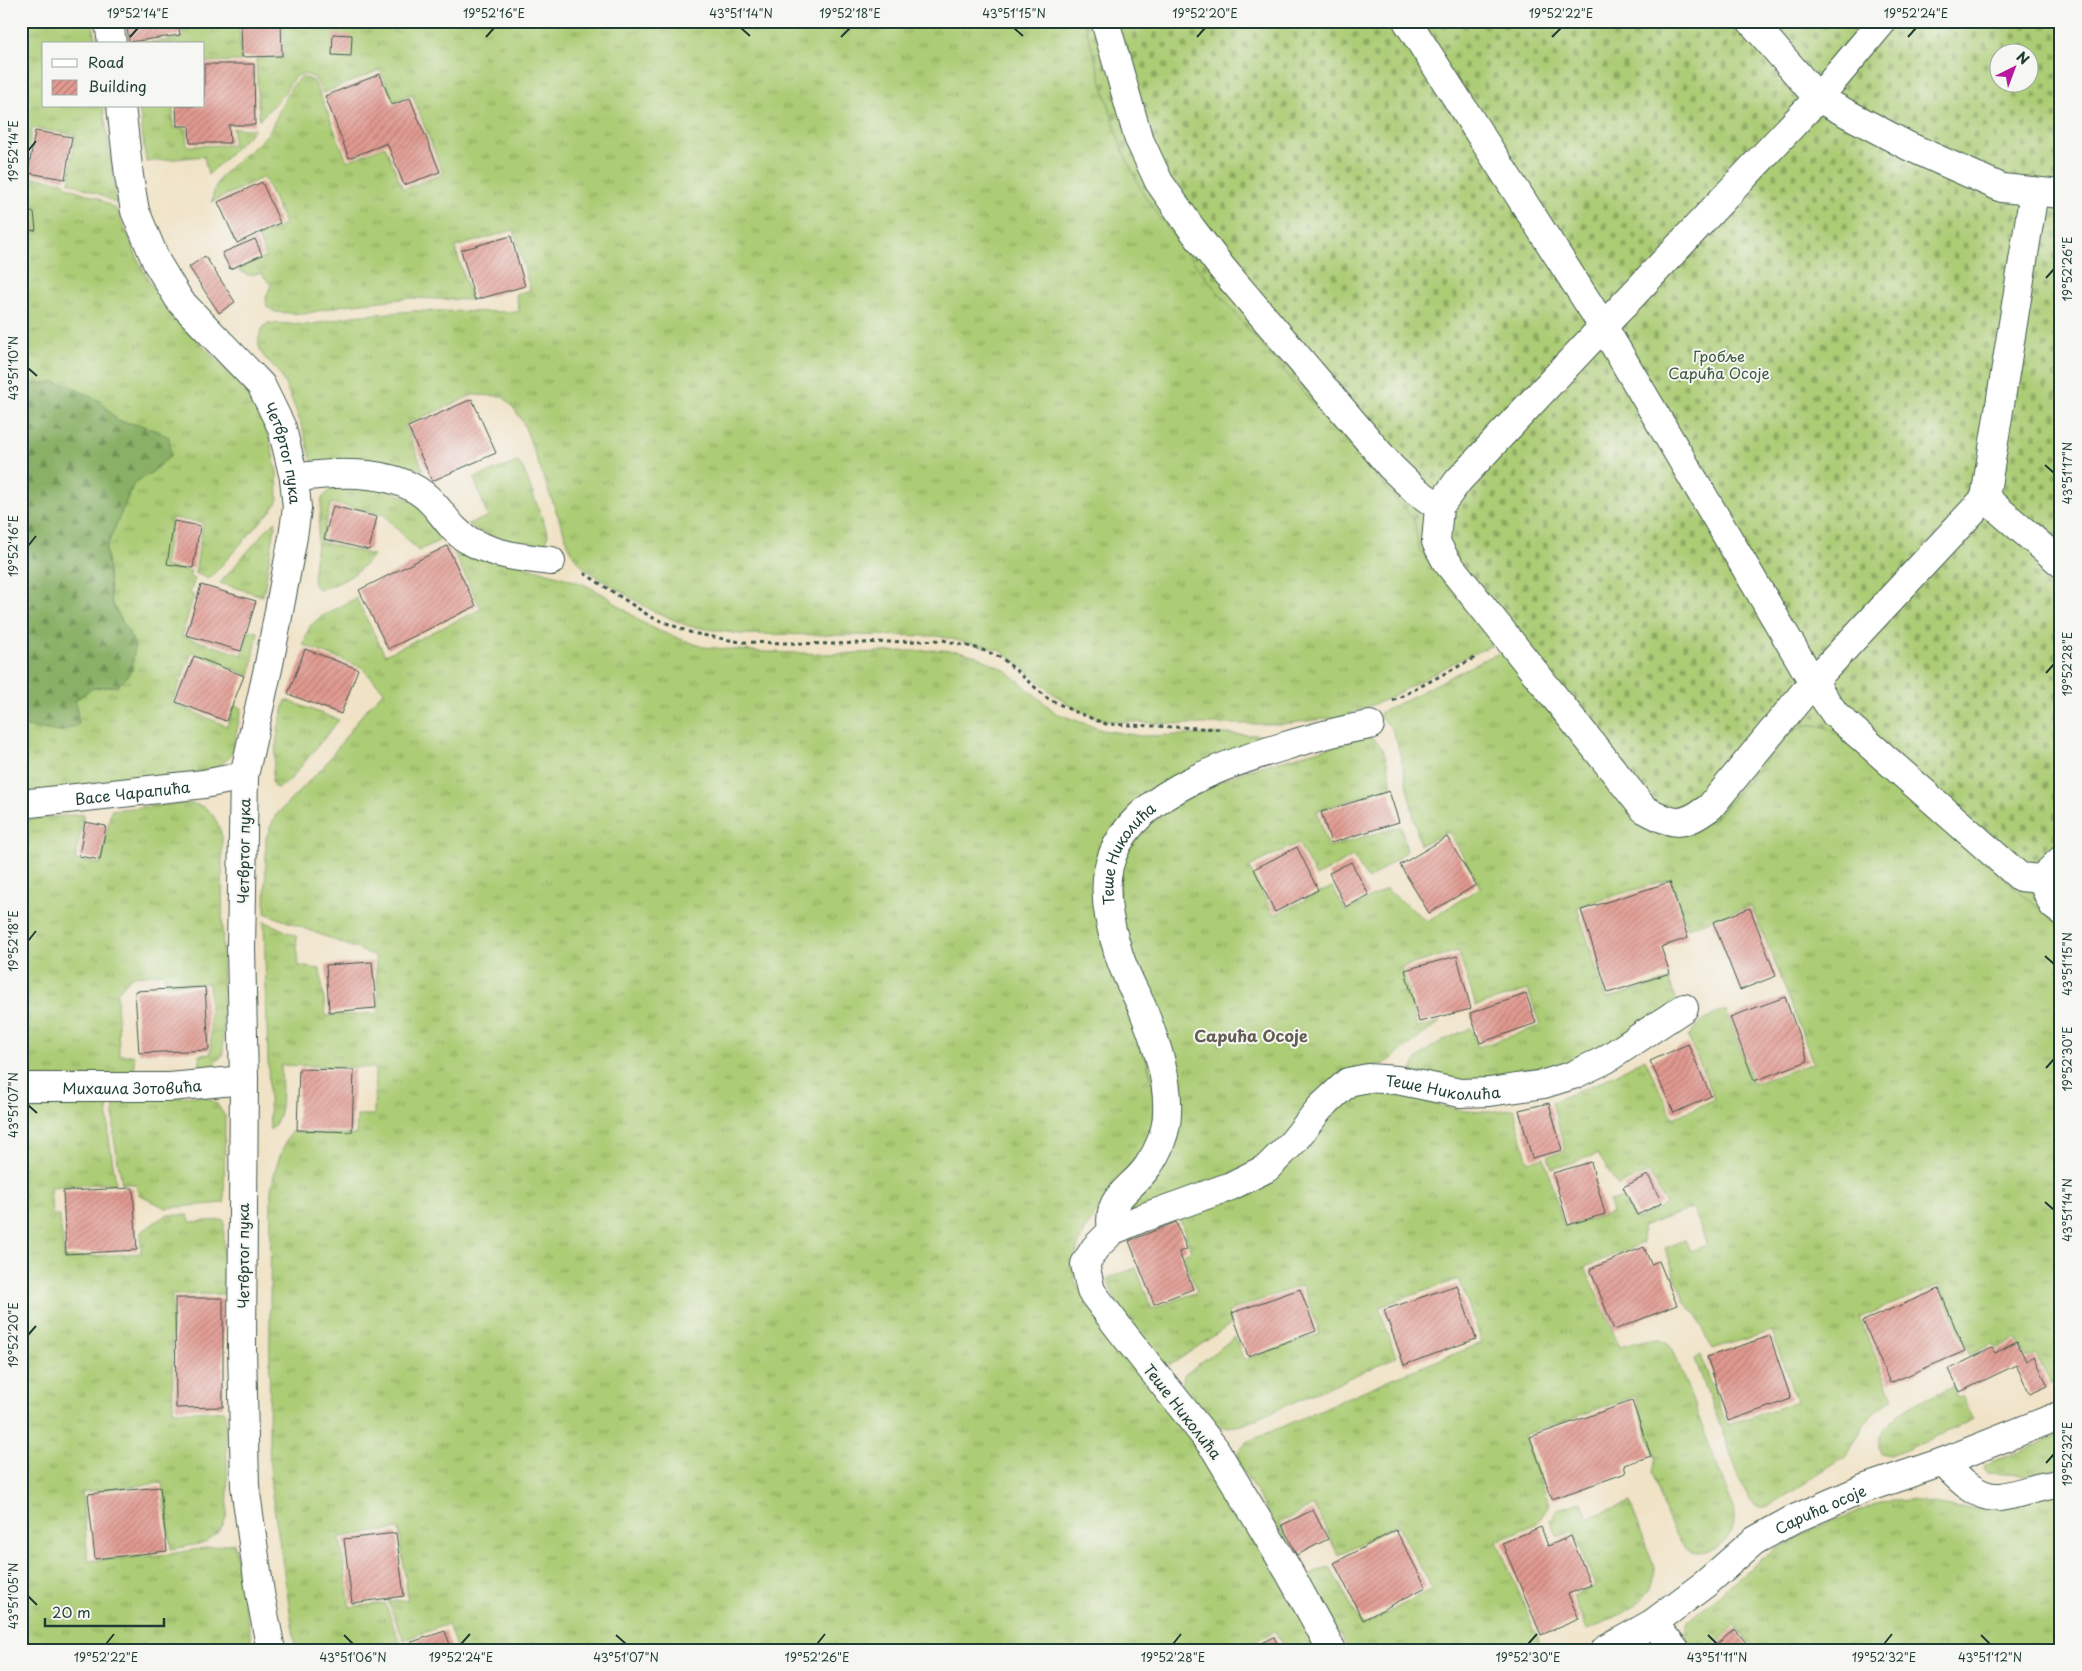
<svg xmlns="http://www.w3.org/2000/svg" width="2082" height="1671" viewBox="0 0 2082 1671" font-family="'Playpen Sans',sans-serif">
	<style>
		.grass { fill: url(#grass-tufts); stroke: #668454 }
		.forest { fill: url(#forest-firs); stroke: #54764d }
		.cemetery { fill: url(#cemetery-stones); stroke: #668454; fill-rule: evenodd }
		.building { fill: url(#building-hatch) }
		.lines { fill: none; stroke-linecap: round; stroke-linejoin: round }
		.minor-casing { stroke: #3e564a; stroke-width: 30 }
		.path { stroke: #3e564a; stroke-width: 3; stroke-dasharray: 4 4; stroke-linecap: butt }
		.minor { stroke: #fff; stroke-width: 28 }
		.ticks { fill: none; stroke: #1f3d34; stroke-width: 2 }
		.labels { text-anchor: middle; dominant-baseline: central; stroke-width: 4; stroke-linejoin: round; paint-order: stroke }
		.park-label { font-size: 15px; fill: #3b5a41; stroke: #f6f6f2 }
		.street-label { font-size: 15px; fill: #1f3d34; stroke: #f6f6f2 }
		.neighbourhood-label { font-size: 16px; font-weight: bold; fill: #635d54; stroke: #f6f6f2 }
		.neatline { fill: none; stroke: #1f3d34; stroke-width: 2 }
		.ticks-label { font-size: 12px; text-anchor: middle; fill: #1f3d34 }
	</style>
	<defs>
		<pattern id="grass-tufts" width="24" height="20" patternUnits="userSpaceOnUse" patternTransform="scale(1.25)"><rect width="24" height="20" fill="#accc74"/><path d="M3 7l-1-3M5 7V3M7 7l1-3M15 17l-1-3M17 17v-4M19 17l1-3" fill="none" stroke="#8ba760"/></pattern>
		<pattern id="forest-firs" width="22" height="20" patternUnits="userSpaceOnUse" patternTransform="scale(1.25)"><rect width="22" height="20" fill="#89b066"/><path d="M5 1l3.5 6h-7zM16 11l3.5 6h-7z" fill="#6f9055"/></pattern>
		<pattern id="cemetery-stones" width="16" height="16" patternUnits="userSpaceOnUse" patternTransform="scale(1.25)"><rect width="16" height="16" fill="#accc74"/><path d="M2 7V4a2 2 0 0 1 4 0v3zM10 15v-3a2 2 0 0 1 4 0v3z" fill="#8ba760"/></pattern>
		<pattern id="building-hatch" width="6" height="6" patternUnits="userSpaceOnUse" patternTransform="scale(1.25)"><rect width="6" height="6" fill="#e19990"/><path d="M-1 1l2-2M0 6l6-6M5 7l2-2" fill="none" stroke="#b67e76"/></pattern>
	</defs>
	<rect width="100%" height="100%" fill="#f6f6f2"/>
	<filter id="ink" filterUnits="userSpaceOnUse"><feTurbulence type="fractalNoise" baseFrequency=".02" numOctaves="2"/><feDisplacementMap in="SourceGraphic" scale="10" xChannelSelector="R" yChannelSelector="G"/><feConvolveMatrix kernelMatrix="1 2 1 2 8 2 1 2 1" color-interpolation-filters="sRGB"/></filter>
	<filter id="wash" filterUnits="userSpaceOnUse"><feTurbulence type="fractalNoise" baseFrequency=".0096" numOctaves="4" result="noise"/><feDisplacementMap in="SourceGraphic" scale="20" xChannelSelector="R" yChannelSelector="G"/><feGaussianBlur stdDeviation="1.12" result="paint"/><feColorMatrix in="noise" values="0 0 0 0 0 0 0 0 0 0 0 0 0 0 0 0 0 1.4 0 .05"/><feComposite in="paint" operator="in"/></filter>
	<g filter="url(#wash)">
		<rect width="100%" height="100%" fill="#f0e2c5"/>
		<g class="grass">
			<path d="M21,21H93L96,44H44V106H103L117,204L99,194L69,182L75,135L32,128L25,176L63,182L68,187L98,198L117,210L140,264L153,288L169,311L237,381L251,399L262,419L270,441L277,473L278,499L275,506L209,579L195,573L203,523L172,518L164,566L191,571L189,577L195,579L190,594L194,595L182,636L242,655L249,630L258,632L250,676L192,652L172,703L227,726L234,706L242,708L231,756L219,766L206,771L21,795V724L27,727L79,724L75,700L93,688L118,686L135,645L111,601L106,548L134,482L152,472L145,426L118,421L100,401L53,382L21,386Z"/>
			<path d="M181,21H239L241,61L204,62V44H137L183,38Z"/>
			<path d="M283,21H1084L1121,147L1142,192L1181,246L1243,323L1414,520L1419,549L1495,644L1459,660L1385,700L1341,717L1282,724H1182L1107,721L1074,708L1051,692L1023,667L999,650L938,636L740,634L688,626L651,610L585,569L572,554L523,422L513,407L502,396L473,395L405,425L423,469H410L312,462C305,434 295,404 282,378C277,367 261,358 259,347C257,338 261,328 268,323L309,325L352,316L414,311L519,312L516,294L530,290L514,230L455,247L471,300L409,298L344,305L304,314L275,312L267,307L266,298L271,285L261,273L248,275L237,269L266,257L258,237L285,224L264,177L212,202C214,168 250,157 268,133C280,115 284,90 301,77L313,80L320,94L347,161L385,146L403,189L443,174L412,94L394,102L380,70L323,93L314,77L302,74L294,77L283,95L259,120L256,59L284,57Z"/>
			<path d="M139,106H173V128H186L187,146L233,145V128L255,129L208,175L204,156L146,162Z"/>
			<path d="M518,462L523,468L548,534L546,543L540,548L499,542L467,524L488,517L474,478Z"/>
			<path d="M381,485L420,505L447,537L418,551L383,514L331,503L321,542L373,555C360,572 340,586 318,589L314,585L313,578L322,498L333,487Z"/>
			<path d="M276,521L263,596L220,583L269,527Z"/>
			<path d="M449,543L581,583L603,594L640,621L659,631L703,647L764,652L831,654L938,650L958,651L977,656L1007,671L1056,713L1102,730L1141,736L1223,734L1288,736L1111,837L1136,1021L1158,1104L1154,1135L1084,1231L1077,1249L1074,1278L1085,1300L1201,1451L1323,1650H1285L1275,1631L1239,1650H457L448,1624L404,1640L388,1602L408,1600L399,1529L340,1537L350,1607L385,1603L400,1642L378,1650H296L271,1488L269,1443L271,1190C275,1169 280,1151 291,1132L356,1135L357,1115H374L375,1068L281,1065C281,1084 286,1117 270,1130L264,921L296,936L299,966L320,969L326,1016L379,1013L375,956L265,913L266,838L275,816L324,766L364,712L384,691L361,667L303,645L310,626L319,618L356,598L385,655L481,609Z"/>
			<path d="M1502,652L1712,822L1788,735C1806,722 1816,722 1835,732L2061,927V1381L2050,1384L2036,1354L2027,1358L2017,1339L1996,1350L1993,1344L1970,1355L1939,1285L1859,1318L1893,1397L1876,1411L1864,1425L1847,1456L1773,1504C1752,1515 1747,1495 1740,1479L1695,1359L1701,1355L1726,1425L1796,1402L1772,1331L1712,1349L1697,1315L1685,1303L1665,1248L1685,1240L1690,1251L1707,1245L1693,1208L1642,1227L1643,1243L1585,1267L1620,1347C1640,1342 1662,1330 1674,1352L1733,1508C1735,1517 1735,1526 1730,1534C1721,1548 1698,1560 1684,1548C1671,1537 1658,1489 1652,1471L1656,1459L1635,1396L1524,1435L1549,1504L1537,1523L1497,1541L1539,1640L1536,1650H1349L1307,1577L1329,1566L1363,1626L1432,1589L1397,1524L1338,1555L1314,1505L1279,1523L1297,1560L1236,1459L1238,1452L1247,1442L1393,1378L1482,1343L1459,1279L1379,1307L1396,1357L1245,1424C1206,1434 1203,1417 1181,1390L1184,1375L1235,1337L1244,1360L1320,1334L1302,1285L1228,1312L1231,1324L1175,1362L1171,1364L1162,1363C1141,1338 1115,1311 1108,1278L1136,1268L1152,1309L1197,1292L1183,1254L1191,1251L1180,1219L1238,1197L1259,1188L1278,1175L1299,1156L1342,1105L1366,1091L1405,1095L1432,1104L1466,1111L1486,1112L1514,1109L1528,1162L1544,1157L1564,1227L1612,1213L1609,1201L1624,1198L1635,1220L1666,1204L1649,1172L1618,1186L1598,1154L1552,1169L1548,1156L1565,1151L1552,1102L1602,1081L1645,1059L1673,1118L1715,1099L1688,1037C1698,1022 1710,1016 1726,1010L1753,1084L1813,1063L1779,972L1751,906L1687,928L1671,879L1577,907L1606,999L1669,980L1677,1004L1636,1030L1560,1069L1461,1083L1412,1073C1413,1050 1453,1036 1471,1028L1478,1047L1540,1026L1528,990L1476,1006L1458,951L1402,967L1417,1028L1440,1022L1384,1064L1367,1067L1256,1163L1122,1218L1166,1149L1118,917L1121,864L1138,833L1173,805L1211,785L1248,770L1369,736C1388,746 1388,768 1392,787L1317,811L1328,847L1401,826L1407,851L1368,880L1353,856L1316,877L1298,843L1249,867L1274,915L1332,887L1346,911L1386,889L1427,921L1481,887L1449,832L1420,845L1397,741L1391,727L1380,717V713L1483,660Z"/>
			<path d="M286,700L339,720L289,781L279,788L274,787L272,781L278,729Z"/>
			<path d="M186,803C210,805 215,815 222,836L223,1055L210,1068L201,1071L199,1055L211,1054L209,983L166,985L164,973L132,976L117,993L119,1055H134V1076L21,1078V1053L29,1052L28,991L21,990V820L84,814L75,860L101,864L111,810Z"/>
			<path d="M204,1096L217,1104L225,1116L224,1203L166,1208L138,1194L136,1184H122L114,1138V1099Z"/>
			<path d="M21,1099H107L109,1139L116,1183L50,1187L52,1215H59L65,1258L141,1253V1232L166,1215H188L190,1222L224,1220L223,1294L172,1295L173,1411H225L228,1493L227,1515L223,1525L217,1533L205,1543L171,1549L162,1483L82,1492L88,1561L170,1554L234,1543L253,1650H21Z"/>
			<path d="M1952,1386L1957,1397L1962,1396L1973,1417L1968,1422L1891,1456L1881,1454C1866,1422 1930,1396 1952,1386Z"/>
			<path d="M2061,1434V1467L2025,1475L1988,1473L1984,1469L1985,1465Z"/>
			<path d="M2061,1493V1650H1756L1735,1626C1724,1635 1702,1659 1688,1643C1682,1635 1686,1628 1689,1620L1745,1572L1776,1549L1816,1528L1881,1502L1909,1500L1959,1507L1982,1508Z"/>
			<path d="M1582,1502L1588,1518L1630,1502L1654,1567C1659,1603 1613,1617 1587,1631L1573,1596L1595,1586L1573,1531L1558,1537L1550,1520L1557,1509Z"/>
		</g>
		<path class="forest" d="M53,382L67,385L100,401L118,421L145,426L169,437L171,455L152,472L134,483L106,548L111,601L135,645L132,670L118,686L93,688L75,700L79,724L60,732L27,727L21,724V386Z"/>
		<path class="cemetery" d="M1084,21H2061V927L1835,732C1816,722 1806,722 1788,735L1712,822L1639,820L1441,578L1419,549L1414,520L1243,323L1181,246L1142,192L1121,147ZM2000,52H2030V82H2000Z"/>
		<g id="blocks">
			<g class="building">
				<path d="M126,21H178L180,35L129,42Z"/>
				<path d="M241,21H281L282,56L242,57Z"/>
				<path d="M333,34L352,35L351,56L332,55Z"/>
				<path d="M204,64H254L255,125H229L230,143H190L189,126H177L176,106H204Z"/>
				<path d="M380,74L392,105L410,98L440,172L404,185L387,143L349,158L325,96Z"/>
				<path d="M35,131L72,137L65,179L28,173Z"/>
				<path d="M262,182L280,223L237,243L218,202Z"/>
				<path d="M34,212L36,230L21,232V213Z"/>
				<path d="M511,236L525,286L475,300L461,250Z"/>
				<path d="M255,239L262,255L230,269L222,253Z"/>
				<path d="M205,256L235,302L219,313L189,267Z"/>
				<path d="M472,399L496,453L432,481L408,427Z"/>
				<path d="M333,506L377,517L369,550L324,539Z"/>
				<path d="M174,521L200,526L193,568L167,564Z"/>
				<path d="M447,546L476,606L388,649L359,590Z"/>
				<path d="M201,585L256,601L241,651L186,635Z"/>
				<path d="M305,649L358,669L341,714L288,694Z"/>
				<path d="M194,656L244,676L226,721L176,702Z"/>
				<path d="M1389,791L1399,822L1331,843L1321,812Z"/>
				<path d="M85,822L106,826L100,860L79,856Z"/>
				<path d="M1447,837L1476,885L1429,913L1400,865Z"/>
				<path d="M1297,847L1318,890L1275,912L1254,869Z"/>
				<path d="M1351,862L1369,895L1346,907L1329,873Z"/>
				<path d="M1670,882L1688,938L1661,947L1670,973L1608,993L1581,910Z"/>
				<path d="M1750,908L1776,976L1740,990L1713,922Z"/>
				<path d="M1457,956L1471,1009L1419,1022L1405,970Z"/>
				<path d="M372,962L376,1008L329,1012L326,965Z"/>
				<path d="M205,987L209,1050L139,1053L135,991Z"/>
				<path d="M1526,994L1536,1023L1480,1043L1470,1013Z"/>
				<path d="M21,997H25L26,1049H21Z"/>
				<path d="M1785,997L1808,1061L1754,1081L1730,1017Z"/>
				<path d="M1688,1044L1711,1096L1674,1113L1650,1061Z"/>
				<path d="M299,1069L354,1070L352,1132L297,1130Z"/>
				<path d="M1549,1103L1562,1150L1532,1158L1519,1110Z"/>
				<path d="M1591,1162L1605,1214L1568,1225L1553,1173Z"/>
				<path d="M1648,1175L1662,1203L1637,1215L1623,1187Z"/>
				<path d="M133,1188L137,1250L66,1254L63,1191Z"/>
				<path d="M1176,1222L1187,1249L1179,1252L1193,1289L1154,1304L1129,1241Z"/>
				<path d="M1644,1247L1651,1264L1659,1261L1677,1305L1614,1330L1590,1269Z"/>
				<path d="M1457,1285L1476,1339L1404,1365L1384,1310Z"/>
				<path d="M1300,1289L1316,1331L1248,1356L1232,1313Z"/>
				<path d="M1939,1289L1965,1351L1890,1383L1863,1321Z"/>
				<path d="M175,1298H223V1407L176,1408Z"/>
				<path d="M1770,1336L1791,1399L1728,1421L1707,1357Z"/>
				<path d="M2017,1342L2026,1361L2034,1356L2048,1386L2030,1394L2016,1365L1960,1392L1949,1369L1992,1348L1995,1353Z"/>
				<path d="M1632,1401L1651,1456L1624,1465L1626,1473L1552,1499L1530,1437Z"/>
				<path d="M160,1487L167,1551L95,1559L88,1494Z"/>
				<path d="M1313,1510L1328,1539L1297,1555L1282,1525Z"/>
				<path d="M1541,1527L1548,1546L1571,1536L1591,1585L1568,1594L1579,1619L1541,1635L1502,1543Z"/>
				<path d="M1396,1530L1426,1587L1363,1620L1334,1563Z"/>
				<path d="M396,1533L404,1596L352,1603L344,1539Z"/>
				<path d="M1735,1629L1752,1650H1710Z"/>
				<path d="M445,1631L452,1650H391V1649Z"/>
				<path d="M1274,1637L1281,1650H1248Z"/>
			</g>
		</g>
	</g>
	<g filter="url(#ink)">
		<use href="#blocks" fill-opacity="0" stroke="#3e564a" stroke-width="1"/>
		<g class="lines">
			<g class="minor-casing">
				<g id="minor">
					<path d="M109,21L112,44"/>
					<path d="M1105,21L1138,137L1159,182L1192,229L1222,268L1391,467L1415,490L1439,507"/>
					<path d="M1407,21L1603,326L1813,682L1835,714L2020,877L2041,879L2061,860"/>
					<path d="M1751,21L1818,98L1908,146L2002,188L2061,194"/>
					<path d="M1883,21L1818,98L1458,481L1439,507L1436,542L1446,561L1644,809C1674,825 1681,828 1710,807L1813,682L1985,498L2034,192"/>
					<path id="s1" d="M121,106L129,176L135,211L157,263L180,301L261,385L282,428L294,478L297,508L293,537L269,664L244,776L241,948L244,1080L242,1346L245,1486L260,1593L271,1650"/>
					<path d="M294,478C334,472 391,469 424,495C442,509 448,529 470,541C495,555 522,558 551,561"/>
					<path d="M1985,498L2061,563"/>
					<path id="s2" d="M21,804L204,784L244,776"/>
					<path d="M2041,879L2053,905L2061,911"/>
					<path id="s3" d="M21,1087H170L244,1080"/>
					<path id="s4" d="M1112,1231C1106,1195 1131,1191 1148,1166C1158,1152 1167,1131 1167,1113C1169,1078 1155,1040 1142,1007C1133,988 1122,969 1117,948C1109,923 1103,892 1109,866C1126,797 1222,765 1282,747C1311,738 1340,730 1370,725"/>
					<path d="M1943,1462C1957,1477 1977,1499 2000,1497C2021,1494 2040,1485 2061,1484"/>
					<path d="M1653,1623L1675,1650"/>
					<path id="s5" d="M1332,1650L1289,1572L1215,1449L1122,1332L1091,1291L1085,1264L1095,1248L1112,1231L1142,1218L1231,1186L1267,1168L1293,1142L1320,1108L1348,1082L1368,1078L1397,1080L1460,1093L1489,1092L1544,1084L1573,1075L1605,1060L1684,1008"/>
					<path id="s6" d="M1605,1650L1653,1623L1705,1584L1754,1541L1794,1519L1863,1489L1943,1462L2061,1415"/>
				</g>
			</g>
			<g class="path">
				<path d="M584,573L651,617L692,633L740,642L833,644L943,640L980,649L1002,658L1047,698L1073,711L1106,724L1222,729"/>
				<path d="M1393,701L1478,656"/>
			</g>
			<use href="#minor" class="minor"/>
		</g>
	</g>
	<path class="ticks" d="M741,28L750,36M1014,28L1023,36M130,37L138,28M486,37L494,28M841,37L850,28M1197,37L1205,28M1552,37L1561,28M1908,37L1916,28M28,151L36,141M2046,278L2054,269M28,368L37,376M2045,465L2054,473M28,546L36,536M2046,673L2054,664M28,941L36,931M2045,956L2054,964M2046,1068L2054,1059M28,1105L37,1113M2045,1202L2054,1210M28,1335L36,1326M2046,1463L2054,1454M28,1596L37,1605M344,1635L353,1644M616,1635L626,1644M1708,1635L1717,1644M1981,1635L1990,1644M106,1644L114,1634M461,1644L470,1634M817,1644L825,1634M1173,1644L1181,1634M1528,1644L1537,1634M1884,1644L1892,1634"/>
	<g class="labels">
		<g class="park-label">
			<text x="1719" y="355">Гробље<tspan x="1719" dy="17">Сарића Осоје</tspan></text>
		</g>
		<g class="street-label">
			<text stroke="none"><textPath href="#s1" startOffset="396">Четвртог пука</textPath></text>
			<text stroke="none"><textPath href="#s2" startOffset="112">Васе Чарапића</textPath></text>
			<text transform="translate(243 851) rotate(-89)">Четвртог пука</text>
			<text stroke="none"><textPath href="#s4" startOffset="411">Теше Николића</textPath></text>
			<text stroke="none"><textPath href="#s5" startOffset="886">Теше Николића</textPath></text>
			<text stroke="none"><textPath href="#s3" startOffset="111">Михаила Зотовића</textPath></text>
			<text transform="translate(242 1256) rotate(-90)">Четвртог пука</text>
			<text transform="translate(1183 1411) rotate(52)">Теше Николића</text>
			<text stroke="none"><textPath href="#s6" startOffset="259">Сарића осоје</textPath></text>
		</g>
		<g class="neighbourhood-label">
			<text x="1251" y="1035">Сарића Осоје</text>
		</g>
	</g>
	<rect width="2082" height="1671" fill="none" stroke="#f6f6f2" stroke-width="55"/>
	<rect x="42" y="42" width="162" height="65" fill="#f6f6f2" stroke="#a0aca6"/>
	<rect x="52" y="59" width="25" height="8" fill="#ffffff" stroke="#a0aca6"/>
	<text x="88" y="68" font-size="15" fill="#1f3d34">Road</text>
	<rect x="52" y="80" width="25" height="15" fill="url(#building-hatch)" stroke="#a0aca6"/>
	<text x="88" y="92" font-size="15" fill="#1f3d34">Building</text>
	<g transform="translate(2014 68) rotate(42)"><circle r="24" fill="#f6f6f2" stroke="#a0aca6"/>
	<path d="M0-4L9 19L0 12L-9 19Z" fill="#b5179e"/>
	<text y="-8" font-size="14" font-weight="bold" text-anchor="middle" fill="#1f3d34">N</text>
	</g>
	<path d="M45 1618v8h119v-8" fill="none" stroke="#1f3d34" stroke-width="2.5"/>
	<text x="52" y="1618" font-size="15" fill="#1f3d34" stroke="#f6f6f2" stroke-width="4" paint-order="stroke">20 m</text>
	<rect x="28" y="28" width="2026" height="1616" class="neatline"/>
	<g class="ticks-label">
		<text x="138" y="18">19°52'14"E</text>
		<text x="494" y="18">19°52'16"E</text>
		<text x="741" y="18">43°51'14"N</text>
		<text x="850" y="18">19°52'18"E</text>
		<text x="1014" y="18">43°51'15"N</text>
		<text x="1205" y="18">19°52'20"E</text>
		<text x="1561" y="18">19°52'22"E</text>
		<text x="1916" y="18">19°52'24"E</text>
		<text transform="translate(14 151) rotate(-90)" y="4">19°52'14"E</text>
		<text transform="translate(2068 269) rotate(-90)" y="4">19°52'26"E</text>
		<text transform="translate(14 368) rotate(-90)" y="4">43°51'10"N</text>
		<text transform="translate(2068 473) rotate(-90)" y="4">43°51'17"N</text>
		<text transform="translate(14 546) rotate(-90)" y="4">19°52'16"E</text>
		<text transform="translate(2068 664) rotate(-90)" y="4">19°52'28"E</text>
		<text transform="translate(14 941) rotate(-90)" y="4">19°52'18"E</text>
		<text transform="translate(2068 964) rotate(-90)" y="4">43°51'15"N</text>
		<text transform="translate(2068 1059) rotate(-90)" y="4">19°52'30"E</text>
		<text transform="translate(14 1105) rotate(-90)" y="4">43°51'07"N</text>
		<text transform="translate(2068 1210) rotate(-90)" y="4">43°51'14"N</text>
		<text transform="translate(14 1335) rotate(-90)" y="4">19°52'20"E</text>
		<text transform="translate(2068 1454) rotate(-90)" y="4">19°52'32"E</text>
		<text transform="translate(14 1596) rotate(-90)" y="4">43°51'05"N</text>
		<text x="106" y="1662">19°52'22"E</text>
		<text x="353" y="1662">43°51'06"N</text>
		<text x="461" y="1662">19°52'24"E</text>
		<text x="626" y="1662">43°51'07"N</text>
		<text x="817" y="1662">19°52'26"E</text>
		<text x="1173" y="1662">19°52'28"E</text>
		<text x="1528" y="1662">19°52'30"E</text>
		<text x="1717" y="1662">43°51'11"N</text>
		<text x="1884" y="1662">19°52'32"E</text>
		<text x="1990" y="1662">43°51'12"N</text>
	</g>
</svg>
